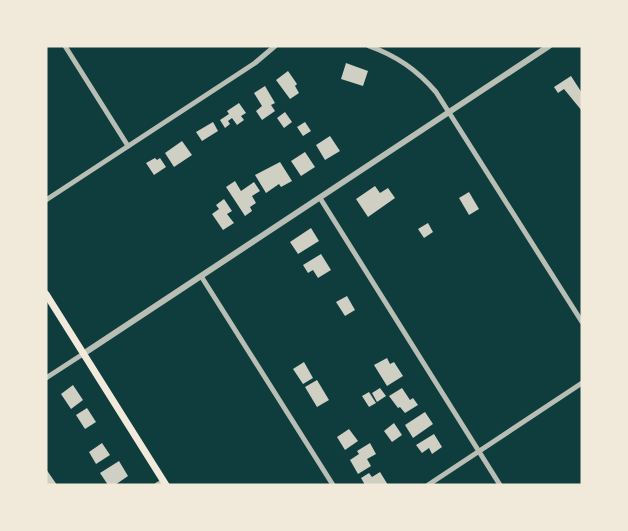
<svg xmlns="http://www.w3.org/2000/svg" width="628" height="531" viewBox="0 0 628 531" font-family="Cabin,sans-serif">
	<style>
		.building { fill: #cfcfc3 }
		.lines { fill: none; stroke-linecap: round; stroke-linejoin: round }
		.minor { stroke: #b8beb3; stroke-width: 5 }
		.tertiary { stroke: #b8beb3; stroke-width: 6 }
		.secondary { stroke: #f1e9da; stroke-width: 7 }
	</style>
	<rect width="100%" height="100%" fill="#0f3d3e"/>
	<g class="building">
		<path d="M346,63L368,71L363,86L341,79Z"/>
		<path d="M288,71L297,84L295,86L299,93L290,99L276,80Z"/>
		<path d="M571,76L582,93V111L564,89L558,93L554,87Z"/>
		<path d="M265,86L275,103L271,105L275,111L262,120L256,111L262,106L254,93Z"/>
		<path d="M239,103L246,113L241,116L244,120L237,125L232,118L228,121L230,124L225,128L220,120L229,114L227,111Z"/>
		<path d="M285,112L292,122L284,128L277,118Z"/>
		<path d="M213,122L218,131L202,141L196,132Z"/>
		<path d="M305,122L311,131L303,136L297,127Z"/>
		<path d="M330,136L340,151L325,160L316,145Z"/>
		<path d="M182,141L192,155L174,167L165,153Z"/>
		<path d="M305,152L315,167L301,176L291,161Z"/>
		<path d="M155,158L157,160L160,158L166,167L154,175L146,163Z"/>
		<path d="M280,162L292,181L281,187L279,184L266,193L255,175Z"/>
		<path d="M235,181L241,191L254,182L260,191L252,196L256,203L250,207L252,211L245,216L226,187Z"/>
		<path d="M375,186L380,193L388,188L395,198L368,217L356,199Z"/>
		<path d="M469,192L479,209L469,215L459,198Z"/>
		<path d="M224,199L232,211L227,214L234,223L223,230L212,214L219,209L216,205Z"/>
		<path d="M428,223L433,232L424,238L418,229Z"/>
		<path d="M311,228L319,241L298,254L290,242Z"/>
		<path d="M321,254L331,270L318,278L313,270L308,273L303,265Z"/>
		<path d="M347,296L355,310L345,316L336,302Z"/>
		<path d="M387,358L390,364L394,362L403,376L387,386L374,365Z"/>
		<path d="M304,362L313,378L303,384L293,369Z"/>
		<path d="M317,380L329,400L317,407L305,387Z"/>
		<path d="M73,385L83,400L71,409L61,394Z"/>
		<path d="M380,388L386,396L377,402L372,393Z"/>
		<path d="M402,388L410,400L413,398L418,405L405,413L400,407L398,408L389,396Z"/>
		<path d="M369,392L376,403L369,407L362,396Z"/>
		<path d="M87,408L96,422L85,429L76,415Z"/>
		<path d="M425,412L433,424L413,438L405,425Z"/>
		<path d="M394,423L402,435L392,442L384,431Z"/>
		<path d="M349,429L358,441L345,450L337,437Z"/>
		<path d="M434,434L442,447L432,454L429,448L422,453L416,445Z"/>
		<path d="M102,443L110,455L96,464L89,452Z"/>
		<path d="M370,443L376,454L367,459L371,466L358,474L350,460L359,454L357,451Z"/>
		<path d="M119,461L128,476L115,485H108L100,473Z"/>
		<path d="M46,469L57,485H46Z"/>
		<path d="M380,472L388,485H365L361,478L369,473L372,477Z"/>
	</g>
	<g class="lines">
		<g class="minor">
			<path d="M65,46L128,146"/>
			<path d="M369,46C397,56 417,70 436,92L582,322"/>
			<path d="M320,198L500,485"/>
			<path d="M46,200L255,63L275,46"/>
			<path d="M201,276L333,485"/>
			<path d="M46,378L83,354"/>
			<path d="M157,485L164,481"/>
			<path d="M428,485L582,383"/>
		</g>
		<path class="tertiary" d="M83,354L549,46"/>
		<path class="secondary" d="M46,294L166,485"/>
	</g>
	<rect width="628" height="531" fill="none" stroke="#f1e9da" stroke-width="95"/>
</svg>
